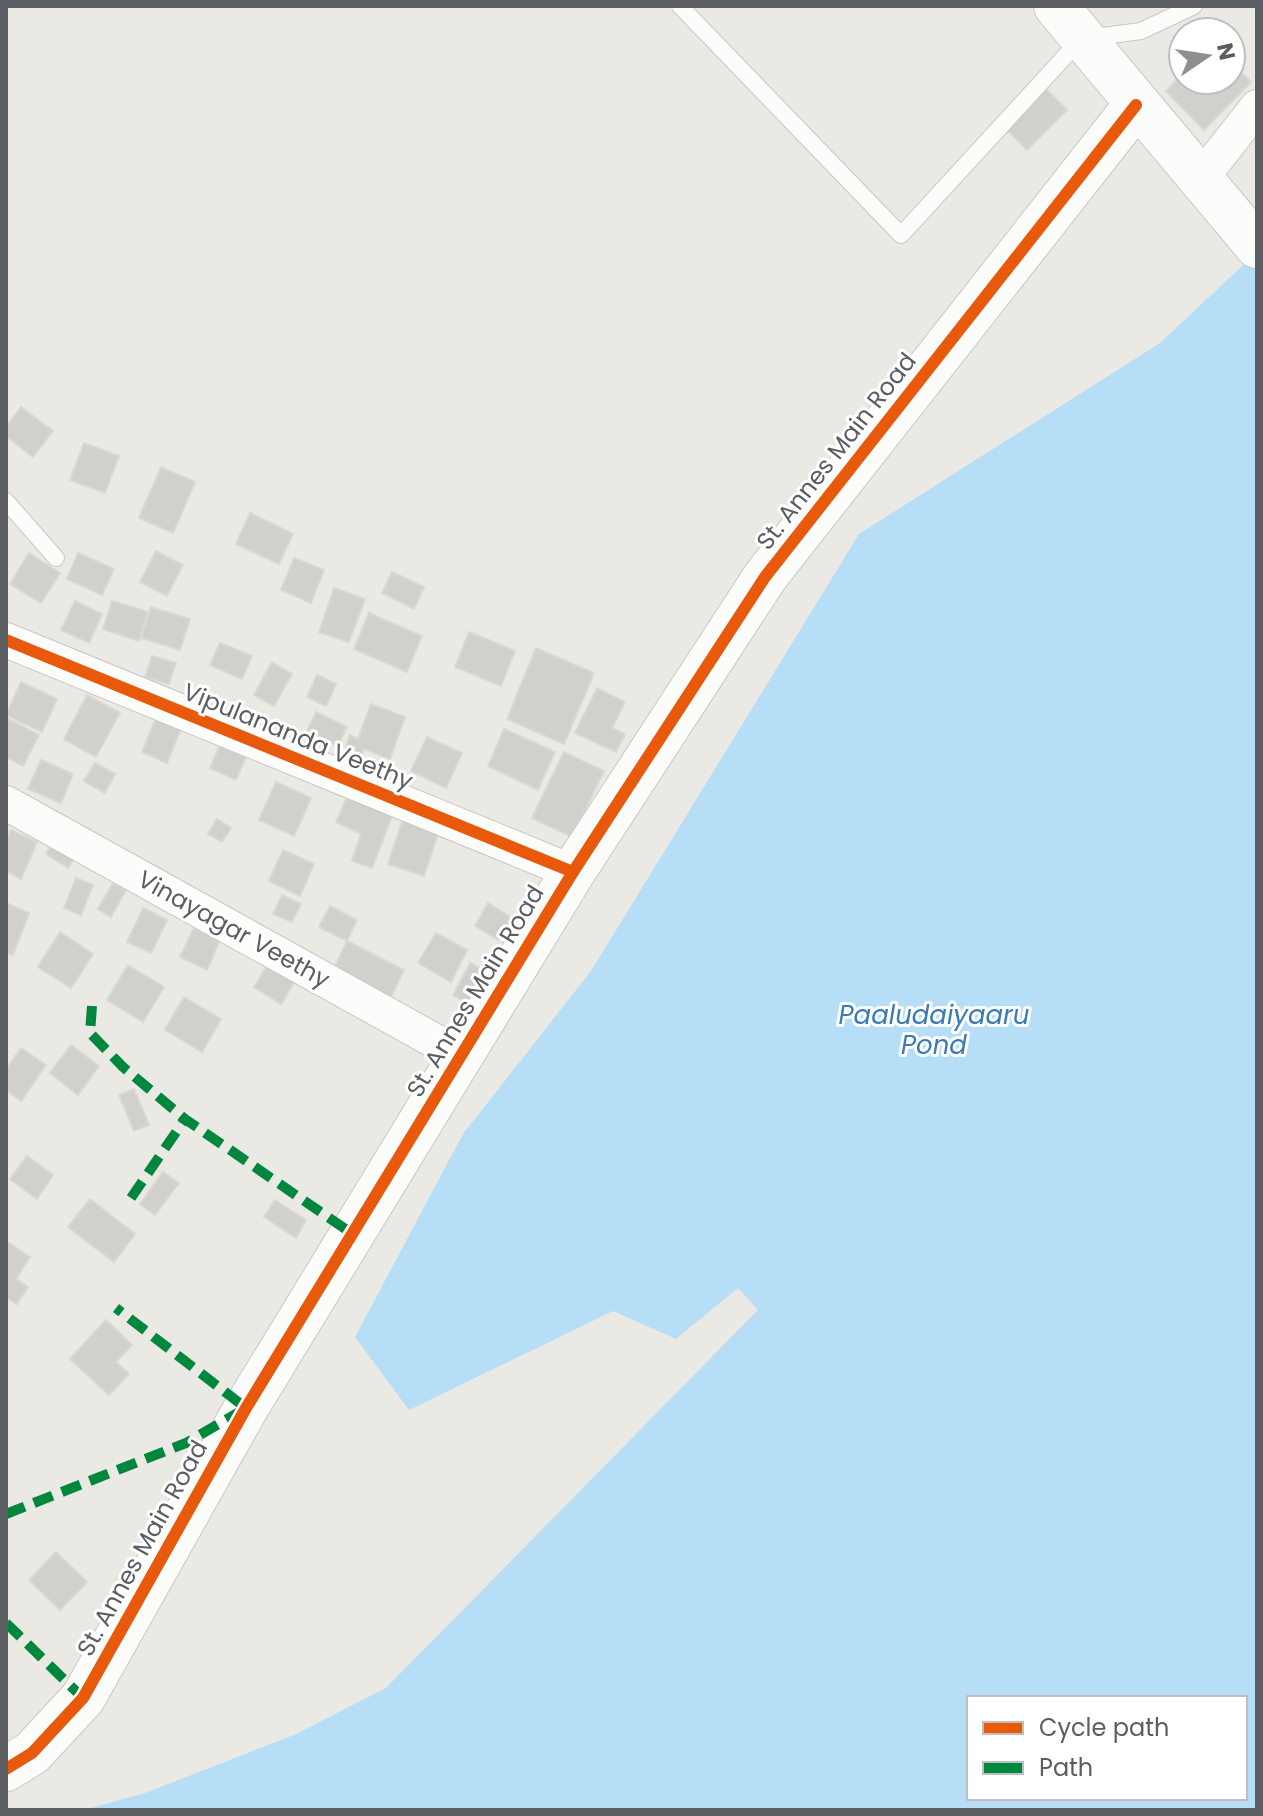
<svg xmlns="http://www.w3.org/2000/svg" width="1263" height="1816" viewBox="0 0 1263 1816" font-family="Poppins,sans-serif">
	<style>
		.water { fill: #b6def7; fill-rule: evenodd }
		.building { fill: #d1d0cd; stroke: #dad8d4; stroke-width: 2 }
		.lines { fill: none; stroke-linecap: round; stroke-linejoin: round }
		.lane-casing { stroke: #c7c7c7; stroke-width: 18 }
		.street-casing { stroke: #c7c7c7; stroke-width: 36 }
		.secondary-casing { stroke: #c8c8c8; stroke-width: 46 }
		.lane { stroke: #fcfcfb; stroke-width: 16 }
		.street { stroke: #fcfcfb; stroke-width: 34 }
		.secondary { stroke: #fcfcfb; stroke-width: 44 }
		.quiet { stroke: #00873e; stroke-width: 10; stroke-dasharray: 20 10; stroke-linecap: butt }
		.cycleway-casing { stroke: #fff; stroke-width: 17 }
		.cycleway { stroke: #e8590c; stroke-width: 12 }
		.labels { text-anchor: middle; dominant-baseline: central; stroke-width: 6; stroke-linejoin: round; paint-order: stroke }
		.street-label { font-size: 24px; fill: #5a5e63; stroke: #fff }
		.water-label { font-size: 26px; font-style: italic; fill: #3a7ab5; stroke: #fff }
	</style>
	<rect width="100%" height="100%" fill="#ebe9e4"/>
	<path class="water" d="M1257,252V1810H84L145,1793L294,1735L386,1688L758,1310L738,1288L676,1339L613,1311L409,1410L355,1337L463,1134L591,971L859,534L1160,343ZM969,1698H1245V1798H969Z"/>
	<g class="building">
		<path d="M1231,62L1251,82L1204,130L1166,91L1183,74V80H1231Z"/>
		<path d="M1042,85L1067,110L1027,150L1003,126Z"/>
		<path d="M21,407L53,431L33,457L6,436V427Z"/>
		<path d="M84,443L119,456L105,493L70,480Z"/>
		<path d="M161,467L195,482L173,533L139,518Z"/>
		<path d="M250,513L293,534L279,564L236,544Z"/>
		<path d="M156,551L183,565L167,596L140,582Z"/>
		<path d="M29,553L60,573L41,603L10,584Z"/>
		<path d="M78,553L114,569L102,595L67,579Z"/>
		<path d="M294,558L324,570L311,603L281,590Z"/>
		<path d="M392,572L424,587L414,609L382,593Z"/>
		<path d="M334,588L365,599L349,642L319,632Z"/>
		<path d="M75,601L102,614L89,643L61,630Z"/>
		<path d="M112,601L148,612L139,641L103,629Z"/>
		<path d="M151,607L190,619L180,650L141,638Z"/>
		<path d="M369,613L422,636L407,672L354,649Z"/>
		<path d="M469,632L515,651L501,686L455,667Z"/>
		<path d="M220,643L252,656L242,679L210,665Z"/>
		<path d="M536,648L594,673L564,744L507,719Z"/>
		<path d="M152,656L176,663L169,684L145,677Z"/>
		<path d="M272,662L292,674L274,706L254,695Z"/>
		<path d="M317,675L336,684L326,706L307,697Z"/>
		<path d="M21,682L57,699L42,732L6,715Z"/>
		<path d="M597,688L625,702L612,728L625,734L616,752L575,733Z"/>
		<path d="M87,695L120,713L96,757L64,739Z"/>
		<path d="M371,704L405,717L390,759L364,749L359,764L342,758L350,735L358,739Z"/>
		<path d="M316,712L347,727L338,746L307,731Z"/>
		<path d="M6,718L39,735L23,766L6,757Z"/>
		<path d="M156,718L181,729L167,763L142,752Z"/>
		<path d="M504,729L555,752L538,790L488,766Z"/>
		<path d="M427,737L462,753L446,788L411,771Z"/>
		<path d="M221,743L247,755L236,780L210,768Z"/>
		<path d="M564,752L604,771L572,837L532,818Z"/>
		<path d="M41,760L73,774L61,803L28,789Z"/>
		<path d="M95,763L115,774L105,793L84,781Z"/>
		<path d="M276,782L311,798L294,836L259,820Z"/>
		<path d="M351,789L395,809L372,868L352,861L361,834L336,822Z"/>
		<path d="M404,816L440,828L424,876L388,864Z"/>
		<path d="M217,819L231,828L222,842L208,834Z"/>
		<path d="M11,830L37,842L21,879L6,871V842Z"/>
		<path d="M56,837L78,852L68,868L46,854Z"/>
		<path d="M283,850L314,864L300,896L269,881Z"/>
		<path d="M76,878L93,885L81,915L64,908Z"/>
		<path d="M113,883L126,890L111,917L98,909Z"/>
		<path d="M282,895L301,904L292,922L273,914Z"/>
		<path d="M6,903L29,913L13,955L6,952Z"/>
		<path d="M488,903L512,918L498,940L475,926Z"/>
		<path d="M330,906L357,920L347,941L319,927Z"/>
		<path d="M143,908L167,920L151,953L127,942Z"/>
		<path d="M194,928L220,940L207,970L180,957Z"/>
		<path d="M60,932L93,954L71,988L38,967Z"/>
		<path d="M436,933L467,950L451,982L418,963Z"/>
		<path d="M347,941L404,970L390,999L333,970Z"/>
		<path d="M271,960L298,976L281,1004L254,987Z"/>
		<path d="M470,963L492,975L474,1007L453,995Z"/>
		<path d="M128,965L164,987L143,1022L107,1000Z"/>
		<path d="M184,997L221,1019L202,1052L165,1030Z"/>
		<path d="M71,1045L99,1066L78,1095L50,1073Z"/>
		<path d="M21,1048L46,1065L21,1101L6,1090V1070Z"/>
		<path d="M134,1089L149,1125L134,1131L119,1095Z"/>
		<path d="M27,1156L53,1175L37,1199L10,1179Z"/>
		<path d="M163,1172L179,1183L155,1215L140,1204Z"/>
		<path d="M90,1199L135,1234L114,1262L68,1227Z"/>
		<path d="M275,1200L306,1220L296,1238L264,1217Z"/>
		<path d="M6,1241L30,1257L16,1279L28,1287L17,1304L6,1297Z"/>
		<path d="M106,1320L132,1345L116,1362L129,1374L109,1395L70,1359Z"/>
		<path d="M56,1552L87,1582L60,1610L29,1580Z"/>
	</g>
	<g class="lines">
		<g class="lane-casing">
			<g id="lane">
				<path d="M680,6L901,235L1081,39L1141,31L1194,6"/>
				<path d="M6,501L56,558"/>
			</g>
		</g>
		<g class="street-casing">
			<g id="street">
				<path d="M1199,181L1257,107"/>
				<path d="M6,640L573,872"/>
				<path d="M6,803L462,1056"/>
			</g>
		</g>
		<g class="secondary-casing">
			<g id="secondary">
				<path d="M1056,6L1257,246"/>
				<path d="M6,1769L32,1753L83,1698L246,1408L573,872L765,577L1136,105"/>
			</g>
		</g>
		<use href="#lane" class="lane"/>
		<use href="#street" class="street"/>
		<use href="#secondary" class="secondary"/>
		<g class="quiet">
			<path d="M92,1006L90,1033L123,1067L185,1119"/>
			<path d="M131,1198L185,1119L354,1235"/>
			<path d="M6,1514L186,1443L246,1408L116,1308"/>
			<path d="M6,1623L83,1698"/>
		</g>
		<g class="cycleway-casing">
			<g id="cycleway">
				<path d="M6,640L573,872"/>
				<path d="M6,1769L32,1753L83,1698L246,1408L573,872L765,577L1136,105"/>
			</g>
		</g>
		<use href="#cycleway" class="cycleway"/>
	</g>
	<g class="labels">
		<g class="street-label">
			<text transform="translate(836 451) rotate(-52)">St. Annes Main Road</text>
			<text transform="translate(298 736) rotate(22)">Vipulananda Veethy</text>
			<text transform="translate(234 929) rotate(29)">Vinayagar Veethy</text>
			<text transform="translate(475 991) rotate(-59)">St. Annes Main Road</text>
			<text transform="translate(142 1548) rotate(-61)">St. Annes Main Road</text>
		</g>
		<g class="water-label">
			<text x="934" y="1015">Paaludaiyaaru<tspan x="934" dy="30">Pond</tspan></text>
		</g>
	</g>
	<rect width="1263" height="1816" fill="none" stroke="#5a5e63" stroke-width="16"/>
	<rect x="967" y="1696" width="280" height="104" fill="#ffffff" stroke="#bdbfc1" stroke-width="2"/>
	<rect x="983" y="1722" width="40" height="12" fill="#e8590c" stroke="#bdbfc1" stroke-width="2"/>
	<text x="1039" y="1736" font-size="24" fill="#5a5e63">Cycle path</text>
	<rect x="983" y="1762" width="40" height="12" fill="#00873e" stroke="#bdbfc1" stroke-width="2"/>
	<text x="1039" y="1776" font-size="24" fill="#5a5e63">Path</text>
	<g transform="translate(1207 56) rotate(77)"><circle r="38" fill="#ffffff" stroke="#bdbfc1" stroke-width="2"/>
	<path d="M0-6L14 30L0 20L-14 30Z" fill="#8d8f90"/>
	<text y="-12" font-size="22" font-weight="bold" text-anchor="middle" fill="#5a5e63">N</text>
	</g>
</svg>
